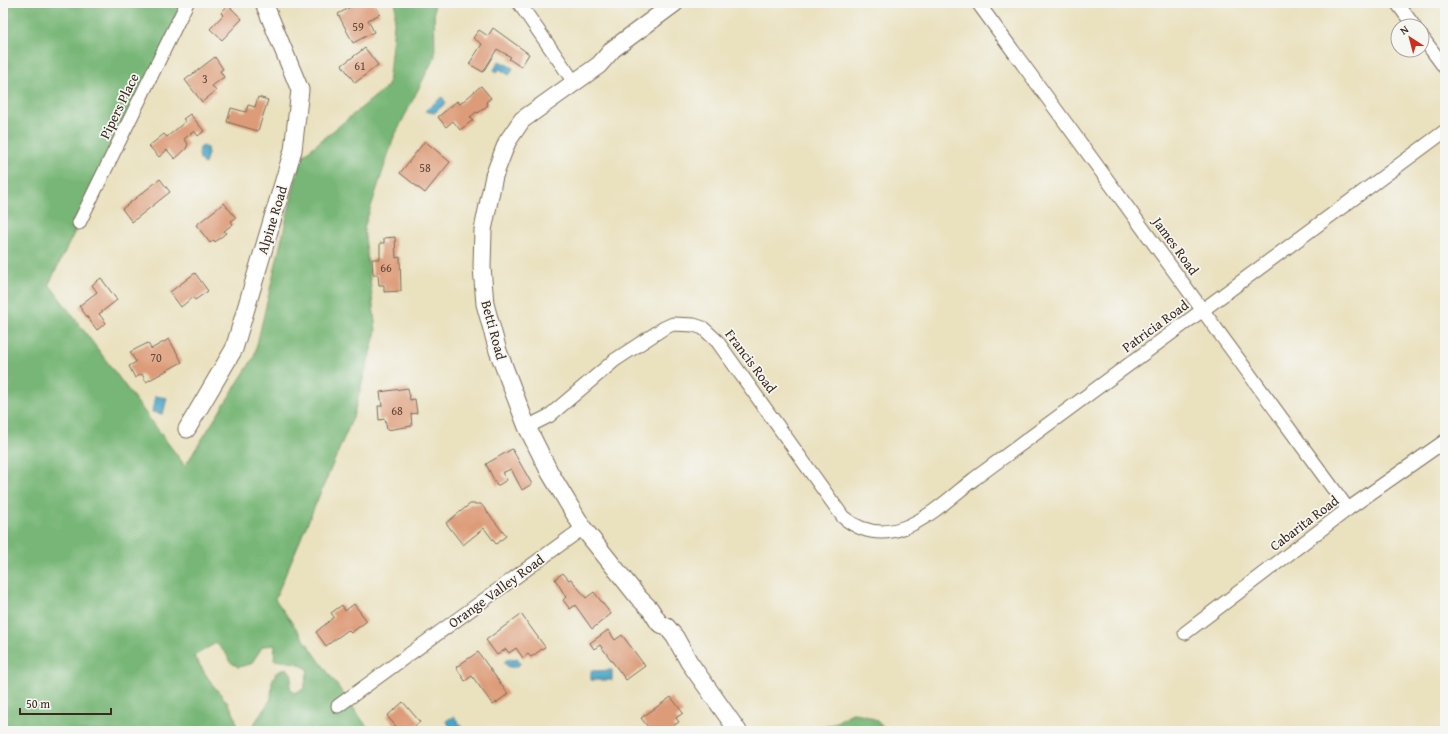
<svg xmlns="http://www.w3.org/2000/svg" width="1448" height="734" viewBox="0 0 1448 734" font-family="'Gentium Book Plus',serif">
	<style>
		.forest { fill: #77b676; stroke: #59704a }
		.water { fill: #4aa6c8; stroke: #426873 }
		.building { fill: #dd9c79 }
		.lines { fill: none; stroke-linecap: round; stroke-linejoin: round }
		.minor-casing { stroke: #786a56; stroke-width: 15 }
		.tertiary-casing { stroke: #786a56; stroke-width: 19 }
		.minor { stroke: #fff; stroke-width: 13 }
		.tertiary { stroke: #fff; stroke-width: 17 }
		.labels { text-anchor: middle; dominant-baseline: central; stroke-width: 3.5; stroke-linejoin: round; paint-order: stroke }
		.number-label { font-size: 12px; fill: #644635 }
		.street-label { font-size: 14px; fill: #3b2a1e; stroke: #f6f6f2 }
	</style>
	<rect width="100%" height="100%" fill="#f6f6f2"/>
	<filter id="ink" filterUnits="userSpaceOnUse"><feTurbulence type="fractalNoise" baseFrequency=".025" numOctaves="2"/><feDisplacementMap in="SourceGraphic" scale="8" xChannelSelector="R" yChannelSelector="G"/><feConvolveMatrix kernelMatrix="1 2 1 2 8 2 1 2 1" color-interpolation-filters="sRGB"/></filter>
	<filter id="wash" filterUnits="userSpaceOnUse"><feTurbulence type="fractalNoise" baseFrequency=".012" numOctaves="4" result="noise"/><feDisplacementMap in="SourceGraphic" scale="16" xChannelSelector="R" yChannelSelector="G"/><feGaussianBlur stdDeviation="0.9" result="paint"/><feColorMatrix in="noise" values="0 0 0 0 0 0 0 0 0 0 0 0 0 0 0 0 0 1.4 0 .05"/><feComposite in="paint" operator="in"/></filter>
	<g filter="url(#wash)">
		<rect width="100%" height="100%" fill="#eae1bf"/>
		<g class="forest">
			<path d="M3,3H187L49,284L185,466L254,357L301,157L388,86L396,3H434L435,56L394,137L364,228L376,331L353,417L275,599L370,731H251L256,721L271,699L272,681L276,673L287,668L292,675L290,688L294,693L304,689L308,669L297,663L274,660L275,645L263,646L251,664L238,667L229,661L227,655L216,643L194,656C200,665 206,676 213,685C224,699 239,712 236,731H3Z"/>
			<path d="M852,713C867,714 878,718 885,731H813L833,724Z"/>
		</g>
		<g class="water">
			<path d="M499,61L513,68L509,75L500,69L497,72L494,70Z"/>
			<path d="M442,97L446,103L434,113L425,111Z"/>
			<path d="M203,146L207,148L208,153L205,164C199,162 198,153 200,148Z"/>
			<path d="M155,396L167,398L163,414L152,412Z"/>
			<path d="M508,658L512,660L517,658L521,663L517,667H509L504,663Z"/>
			<path d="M612,670V680H591V671Z"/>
			<path d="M454,716L464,731H453L446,721Z"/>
		</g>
		<g id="blocks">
			<g class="building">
				<path d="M358,3H374L380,14L368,20L374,32L353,43L338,14Z"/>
				<path d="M228,5L242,19L222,40L210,29L223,15L221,13Z"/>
				<path d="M493,28L529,54L521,67L509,59L511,57L497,49L483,72L469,64L482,44L473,38L479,30L488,36Z"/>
				<path d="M365,48L378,65L355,83L342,65Z"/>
				<path d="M215,57L223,69L220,71L224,77L212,86L216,91L202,102L185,80Z"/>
				<path d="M481,86L491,98L486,102L488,105L478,113L476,112L470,117L473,120L460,130L453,121L446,127L438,117L457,101L460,104Z"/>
				<path d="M258,97L268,100L258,131L227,122L231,108L246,112L248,105L255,107Z"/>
				<path d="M190,114L204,131L198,136L194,131L184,139L188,144L186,149L175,159L167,150L159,157L149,146L164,134L167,137L186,121L183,119Z"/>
				<path d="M425,141L450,162L425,193L400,173Z"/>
				<path d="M160,179L170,192L132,222L122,209Z"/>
				<path d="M224,203L236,218L231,221L233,224L224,231L226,233L215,242L214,240L210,243L196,225Z"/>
				<path d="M395,237L396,258L400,257L401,291L384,292V285H379L378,275H373L372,259H380V243H384V238Z"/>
				<path d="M195,273L208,291L195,300L193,297L181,307L170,292Z"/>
				<path d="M101,278L117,300L99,314L106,323L97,330L79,306L97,292L92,285Z"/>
				<path d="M169,339L182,362L146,382L142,374L135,378L129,366L136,362L130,352L148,343L151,349Z"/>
				<path d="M408,388L410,400L415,399L417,413L411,414L412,426L387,430L385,419L379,420L378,406H382L380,392Z"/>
				<path d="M512,449L532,484L522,490L511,469L502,473L507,480L497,486L486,464Z"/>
				<path d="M470,504H481L506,536L496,544L484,528L463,545L446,523Z"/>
				<path d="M563,573L569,580L571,579L586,598L594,592L611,614L592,629L575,605L570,609L563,600L566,597L555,579Z"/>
				<path d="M354,604L367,621L351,633L348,630L326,646L316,632L334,617L331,613L342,605L345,611Z"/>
				<path d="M521,614L545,647L531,657L528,654L523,658L516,648L509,653L506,649L497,655L486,640Z"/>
				<path d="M608,630L615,640L622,635L645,666L626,680L600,645L594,649L590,643Z"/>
				<path d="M478,652L508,694L493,705L472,676L465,681L456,667Z"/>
				<path d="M671,697L683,713L676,718L679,722L673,726L675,729L672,731H651L641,718Z"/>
				<path d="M403,702L420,722L409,731H400L387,716Z"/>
			</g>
		</g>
	</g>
	<g filter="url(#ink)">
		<use href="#blocks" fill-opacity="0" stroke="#786a56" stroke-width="1"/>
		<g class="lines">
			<g class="minor-casing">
				<g id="minor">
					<path d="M519,3L574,82"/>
					<path d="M978,3L1348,509"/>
					<path d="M1397,3L1414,26"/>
					<path d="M1422,37L1445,68"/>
					<path d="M79,223L187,3"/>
					<path d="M527,427L549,416L615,360L664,328L673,324L694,325L703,328L717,341L843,517C891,557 937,508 974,479L1445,131"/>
					<path d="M1185,633L1348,509L1445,441"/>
					<path d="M338,706L583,528"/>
				</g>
			</g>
			<g class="tertiary-casing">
				<g id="tertiary">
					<path d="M675,3L613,49L599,65L522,120L507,142L494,176L483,230L482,267L485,304L498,351L527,427L550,473L583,528L638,597L650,609L659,623L667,627L675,637L689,662L738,731"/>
					<path d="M187,429L234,349L293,150L300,90L264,3"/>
				</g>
			</g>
			<use href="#minor" class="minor"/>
			<use href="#tertiary" class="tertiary"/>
		</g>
	</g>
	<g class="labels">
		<g class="number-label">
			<text x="358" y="26">59</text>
			<text x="360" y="65">61</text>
			<text x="205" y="78">3</text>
			<text x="425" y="167">58</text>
			<text x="386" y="267">66</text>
			<text x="156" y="357">70</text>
			<text x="397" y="410">68</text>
		</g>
		<g class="street-label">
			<text transform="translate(119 106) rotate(-64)">Pipers Place</text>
			<text transform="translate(272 220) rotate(-73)">Alpine Road</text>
			<text transform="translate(1176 246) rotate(54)">James Road</text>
			<text transform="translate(1155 326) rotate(-36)">Patricia Road</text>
			<text transform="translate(494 330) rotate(75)">Betti Road</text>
			<text transform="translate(751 361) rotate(53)">Francis Road</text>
			<text transform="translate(1304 523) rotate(-37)">Cabarita Road</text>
			<text transform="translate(496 591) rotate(-36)">Orange Valley Road</text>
		</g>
	</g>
	<rect width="1448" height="734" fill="none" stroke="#f6f6f2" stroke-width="16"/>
	<g transform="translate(1410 38) rotate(324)"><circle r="19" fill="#f6f6f2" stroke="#aba49d"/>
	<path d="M0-3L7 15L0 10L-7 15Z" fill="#c8321e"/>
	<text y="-6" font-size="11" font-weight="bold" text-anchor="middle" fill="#3b2a1e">N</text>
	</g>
	<path d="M20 708v6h91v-6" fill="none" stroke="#3b2a1e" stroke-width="2"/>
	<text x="26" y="708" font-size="12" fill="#3b2a1e" stroke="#f6f6f2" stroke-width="3" paint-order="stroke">50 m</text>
</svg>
